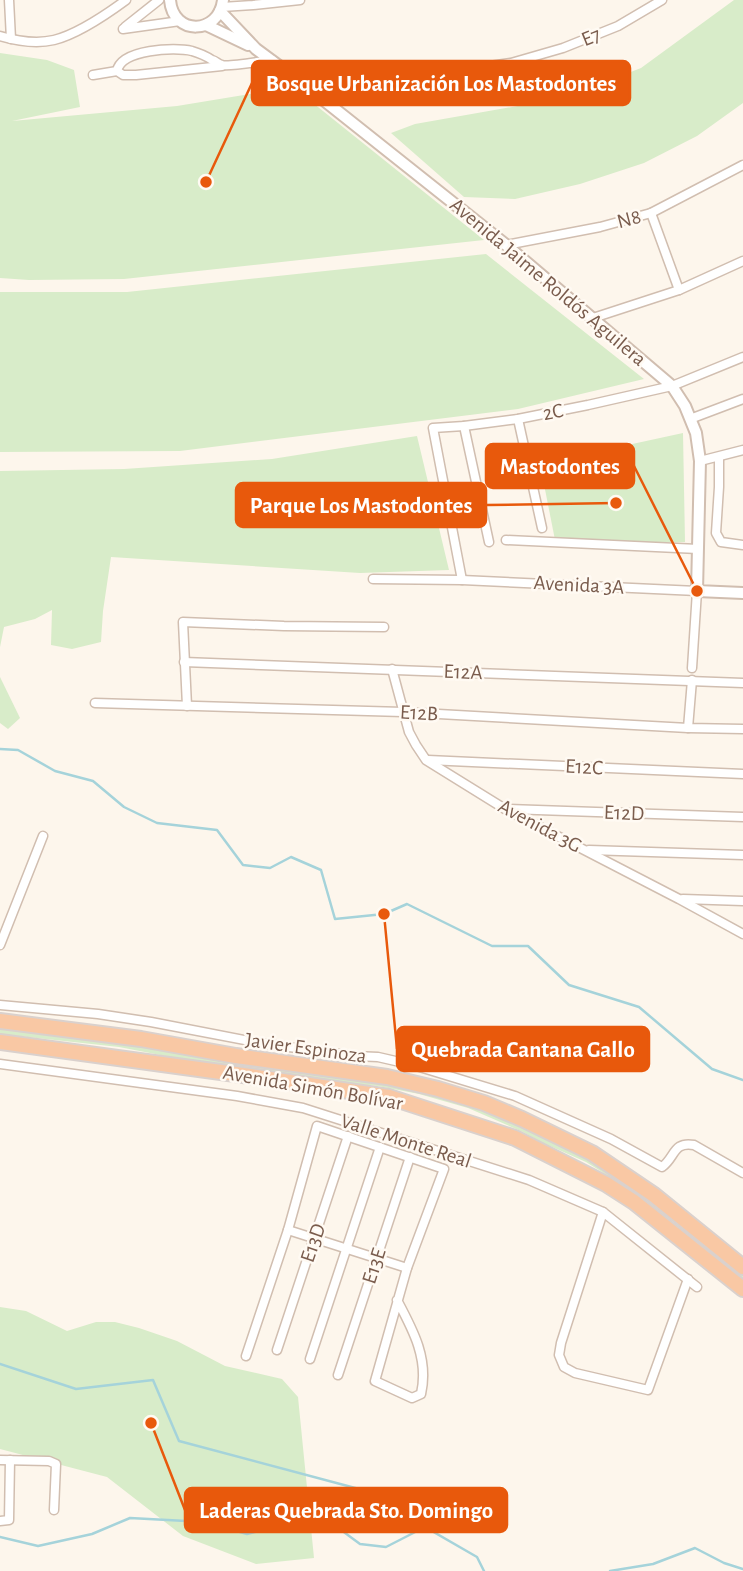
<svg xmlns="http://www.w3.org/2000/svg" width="743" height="1571" viewBox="0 0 743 1571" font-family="'Alegreya Sans',sans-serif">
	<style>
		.green { fill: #d8ecc9 }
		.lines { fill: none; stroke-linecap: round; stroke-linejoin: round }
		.stream { stroke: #a5d3da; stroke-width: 2.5 }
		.minor-casing { stroke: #d1beb0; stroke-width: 11 }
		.tertiary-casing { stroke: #d1beb0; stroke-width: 14 }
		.trunk-casing { stroke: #dad1cd; stroke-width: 18 }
		.minor { stroke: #fff; stroke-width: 8 }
		.tertiary { stroke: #fff; stroke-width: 10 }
		.trunk { stroke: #f9c8a4; stroke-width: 14 }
		.labels { text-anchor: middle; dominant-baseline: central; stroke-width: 5; stroke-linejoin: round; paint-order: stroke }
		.street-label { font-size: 21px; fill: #7a5c4d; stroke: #fffaf3 }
		.leader { fill: none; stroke: #e8590c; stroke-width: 2.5 }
		.callout-dot { fill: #e8590c; stroke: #fffaf3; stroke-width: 2.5 }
		.callout { fill: #e8590c; stroke: #e8590c; stroke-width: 2.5 }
		.callout-label { font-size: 23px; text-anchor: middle; font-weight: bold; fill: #fff }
	</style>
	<rect width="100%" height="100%" fill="#fdf6ec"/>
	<g class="green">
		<path d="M734,0H743V103L697,136L644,163L580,184L515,199L464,197L391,133L415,124L529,104L582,91L641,68Z"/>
		<path d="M0,53L47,60L74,70L80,107L12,121L177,106L293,87L484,240L124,279L29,280L0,278Z"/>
		<path d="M486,254L644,379L518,409L180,451L0,452V292H127Z"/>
		<path d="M683,433L685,542L556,545L540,464Z"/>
		<path d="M417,436L449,570L360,573L111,557L103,611L101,642L72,649L51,645L52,610L35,619L4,627L0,647V471L124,469L272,459Z"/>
		<path d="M0,677L20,718L8,729L0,723Z"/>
		<path d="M0,1028L144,1045L247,1065L399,1085L494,1112L589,1157L653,1199L743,1275V1283L673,1222L618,1182L586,1162L541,1142L523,1132L468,1108L419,1094L378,1086L312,1080L207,1064L119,1047L0,1034Z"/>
		<path d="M0,1307L26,1311L67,1331L96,1322H115L139,1328L177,1341L225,1366L282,1379L298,1397L314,1558L256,1564L183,1536L107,1477L0,1449Z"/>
	</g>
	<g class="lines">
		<g class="stream">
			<path d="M0,749L18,750L55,771L93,781L124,807L157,823L217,830L243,865L270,868L291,857L321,870L335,919L384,914L407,904L492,946H528L569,985L639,1007L712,1069L743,1080"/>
			<path d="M0,1364L76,1389L153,1380L179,1441L359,1489L477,1557L484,1571"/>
			<path d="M0,1537L38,1546L92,1534L130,1518L205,1522L247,1534L275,1527L295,1525L337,1527L360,1544L386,1547L425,1527"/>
			<path d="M610,1571L653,1564L695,1548L724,1563L743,1569"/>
		</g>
		<g class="minor-casing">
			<g id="minor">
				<path d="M9,0L11,39"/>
				<path d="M222,7L253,5L300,0"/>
				<path d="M125,27L159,0"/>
				<path d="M123,29L180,21"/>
				<path d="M0,36C17,41 37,44 54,40C78,34 107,14 126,0"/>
				<path d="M117,71C121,49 175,47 192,51C199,53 206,56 212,60C216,61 218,64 222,65C229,67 262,61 272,60"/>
				<path d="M93,75L117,71L123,75H136L222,66"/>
				<path d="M306,86L455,71L511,63L563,48L618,26L662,0"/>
				<path d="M651,213L679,290"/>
				<path d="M506,245L600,227L651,213L743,165"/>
				<path d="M593,318L679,290L743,261"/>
				<path d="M518,419L542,528"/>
				<path d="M690,419L743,399"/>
				<path d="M464,426L489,542"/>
				<path d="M719,457V487L716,533L721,542L743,545"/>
				<path d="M700,461L743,450"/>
				<path d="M506,540L698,549"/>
				<path d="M373,579L462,580L697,591L692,668"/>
				<path d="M462,580L433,428L464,426L518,419L588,405L672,386L743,357"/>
				<path d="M184,662L743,683"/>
				<path d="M392,669L409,732L416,745L426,760L505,809L679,899L743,934"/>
				<path d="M95,703L403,712L688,728L743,729"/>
				<path d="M187,706L183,622L284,626L384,627"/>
				<path d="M688,728L692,680"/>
				<path d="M428,760L743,774"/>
				<path d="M508,809L743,817"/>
				<path d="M589,850L743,855"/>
				<path d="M683,899L743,901"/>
				<path d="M0,945L43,836"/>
				<path d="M0,1005L98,1014L151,1022L260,1043L355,1056L378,1057L413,1065L515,1096L611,1139L662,1167C675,1158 673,1141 694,1145L743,1173"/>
				<path d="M0,1064L237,1096L303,1108L529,1180L603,1212L697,1287"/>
				<path d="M603,1212L561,1343L559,1355L564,1367L575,1373L648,1390L688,1279"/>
				<path d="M288,1230L407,1268"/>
				<path d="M277,1350L348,1136"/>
				<path d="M246,1356L288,1230L317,1126L444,1169L407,1268L375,1381L412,1398L421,1394C429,1359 413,1330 397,1300"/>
				<path d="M310,1359L380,1147"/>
				<path d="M338,1375L410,1157"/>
				<path d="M0,1460L49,1461L56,1464L54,1510"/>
				<path d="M0,1521L9,1520L10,1460"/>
			</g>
		</g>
		<g class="tertiary-casing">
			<g id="tertiary">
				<path d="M170,0C173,36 219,35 223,0"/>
				<path d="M220,11L256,49L306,86L506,245L672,386L685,406L696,433L700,461L697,591L743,593"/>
				<path d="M206,25L248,45"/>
			</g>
		</g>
		<g class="trunk-casing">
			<g id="trunk">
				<path d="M0,1021L141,1039L236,1056L387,1077L438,1089L484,1103L522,1119L592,1153L654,1195L743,1267"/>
				<path d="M0,1042L250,1076L389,1097L515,1138L606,1184L634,1202L743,1289"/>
			</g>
		</g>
		<use href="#minor" class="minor"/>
		<use href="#tertiary" class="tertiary"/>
		<use href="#trunk" class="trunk"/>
	</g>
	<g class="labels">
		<g class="street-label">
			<text transform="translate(591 37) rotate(-22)">E7</text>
			<text transform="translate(629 219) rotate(-15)">N8</text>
			<text transform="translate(548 282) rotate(40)">Avenida Jaime Roldós Aguilera</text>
			<text transform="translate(553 412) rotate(-11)">2C</text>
			<text transform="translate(579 585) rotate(3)">Avenida 3A</text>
			<text transform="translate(463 672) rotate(2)">E12A</text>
			<text transform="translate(419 713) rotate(3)">E12B</text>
			<text transform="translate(584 767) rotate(3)">E12C</text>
			<text transform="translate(624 813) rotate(2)">E12D</text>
			<text transform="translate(540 826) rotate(28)">Avenida 3G</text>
			<text transform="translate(306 1048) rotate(8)">Javier Espinoza</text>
			<text transform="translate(313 1088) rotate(10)">Avenida Simón Bolívar</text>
			<text transform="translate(406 1141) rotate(18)">Valle Monte Real</text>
			<text transform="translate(313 1243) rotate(-71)">E13D</text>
			<text transform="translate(374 1266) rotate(-72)">E13E</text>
		</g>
	</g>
	<path class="leader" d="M206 182L252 83M697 591L634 466M616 503L486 505M384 914L397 1049M151 1423L185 1510"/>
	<g class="callout-dot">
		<circle cx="206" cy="182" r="7"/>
		<circle cx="697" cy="591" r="7"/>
		<circle cx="616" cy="503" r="7"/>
		<circle cx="384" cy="914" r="7"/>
		<circle cx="151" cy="1423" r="7"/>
	</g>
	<g class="callout">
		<rect x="252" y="61" width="378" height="44" rx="7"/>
		<rect x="486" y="444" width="148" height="44" rx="7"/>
		<rect x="236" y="483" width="250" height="44" rx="7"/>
		<rect x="397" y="1027" width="252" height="44" rx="7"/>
		<rect x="185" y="1488" width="322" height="44" rx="7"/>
	</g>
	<g class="callout-label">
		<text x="441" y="91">Bosque Urbanización Los Mastodontes</text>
		<text x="560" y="474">Mastodontes</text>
		<text x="361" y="513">Parque Los Mastodontes</text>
		<text x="523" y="1057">Quebrada Cantana Gallo</text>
		<text x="346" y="1518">Laderas Quebrada Sto. Domingo</text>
	</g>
</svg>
